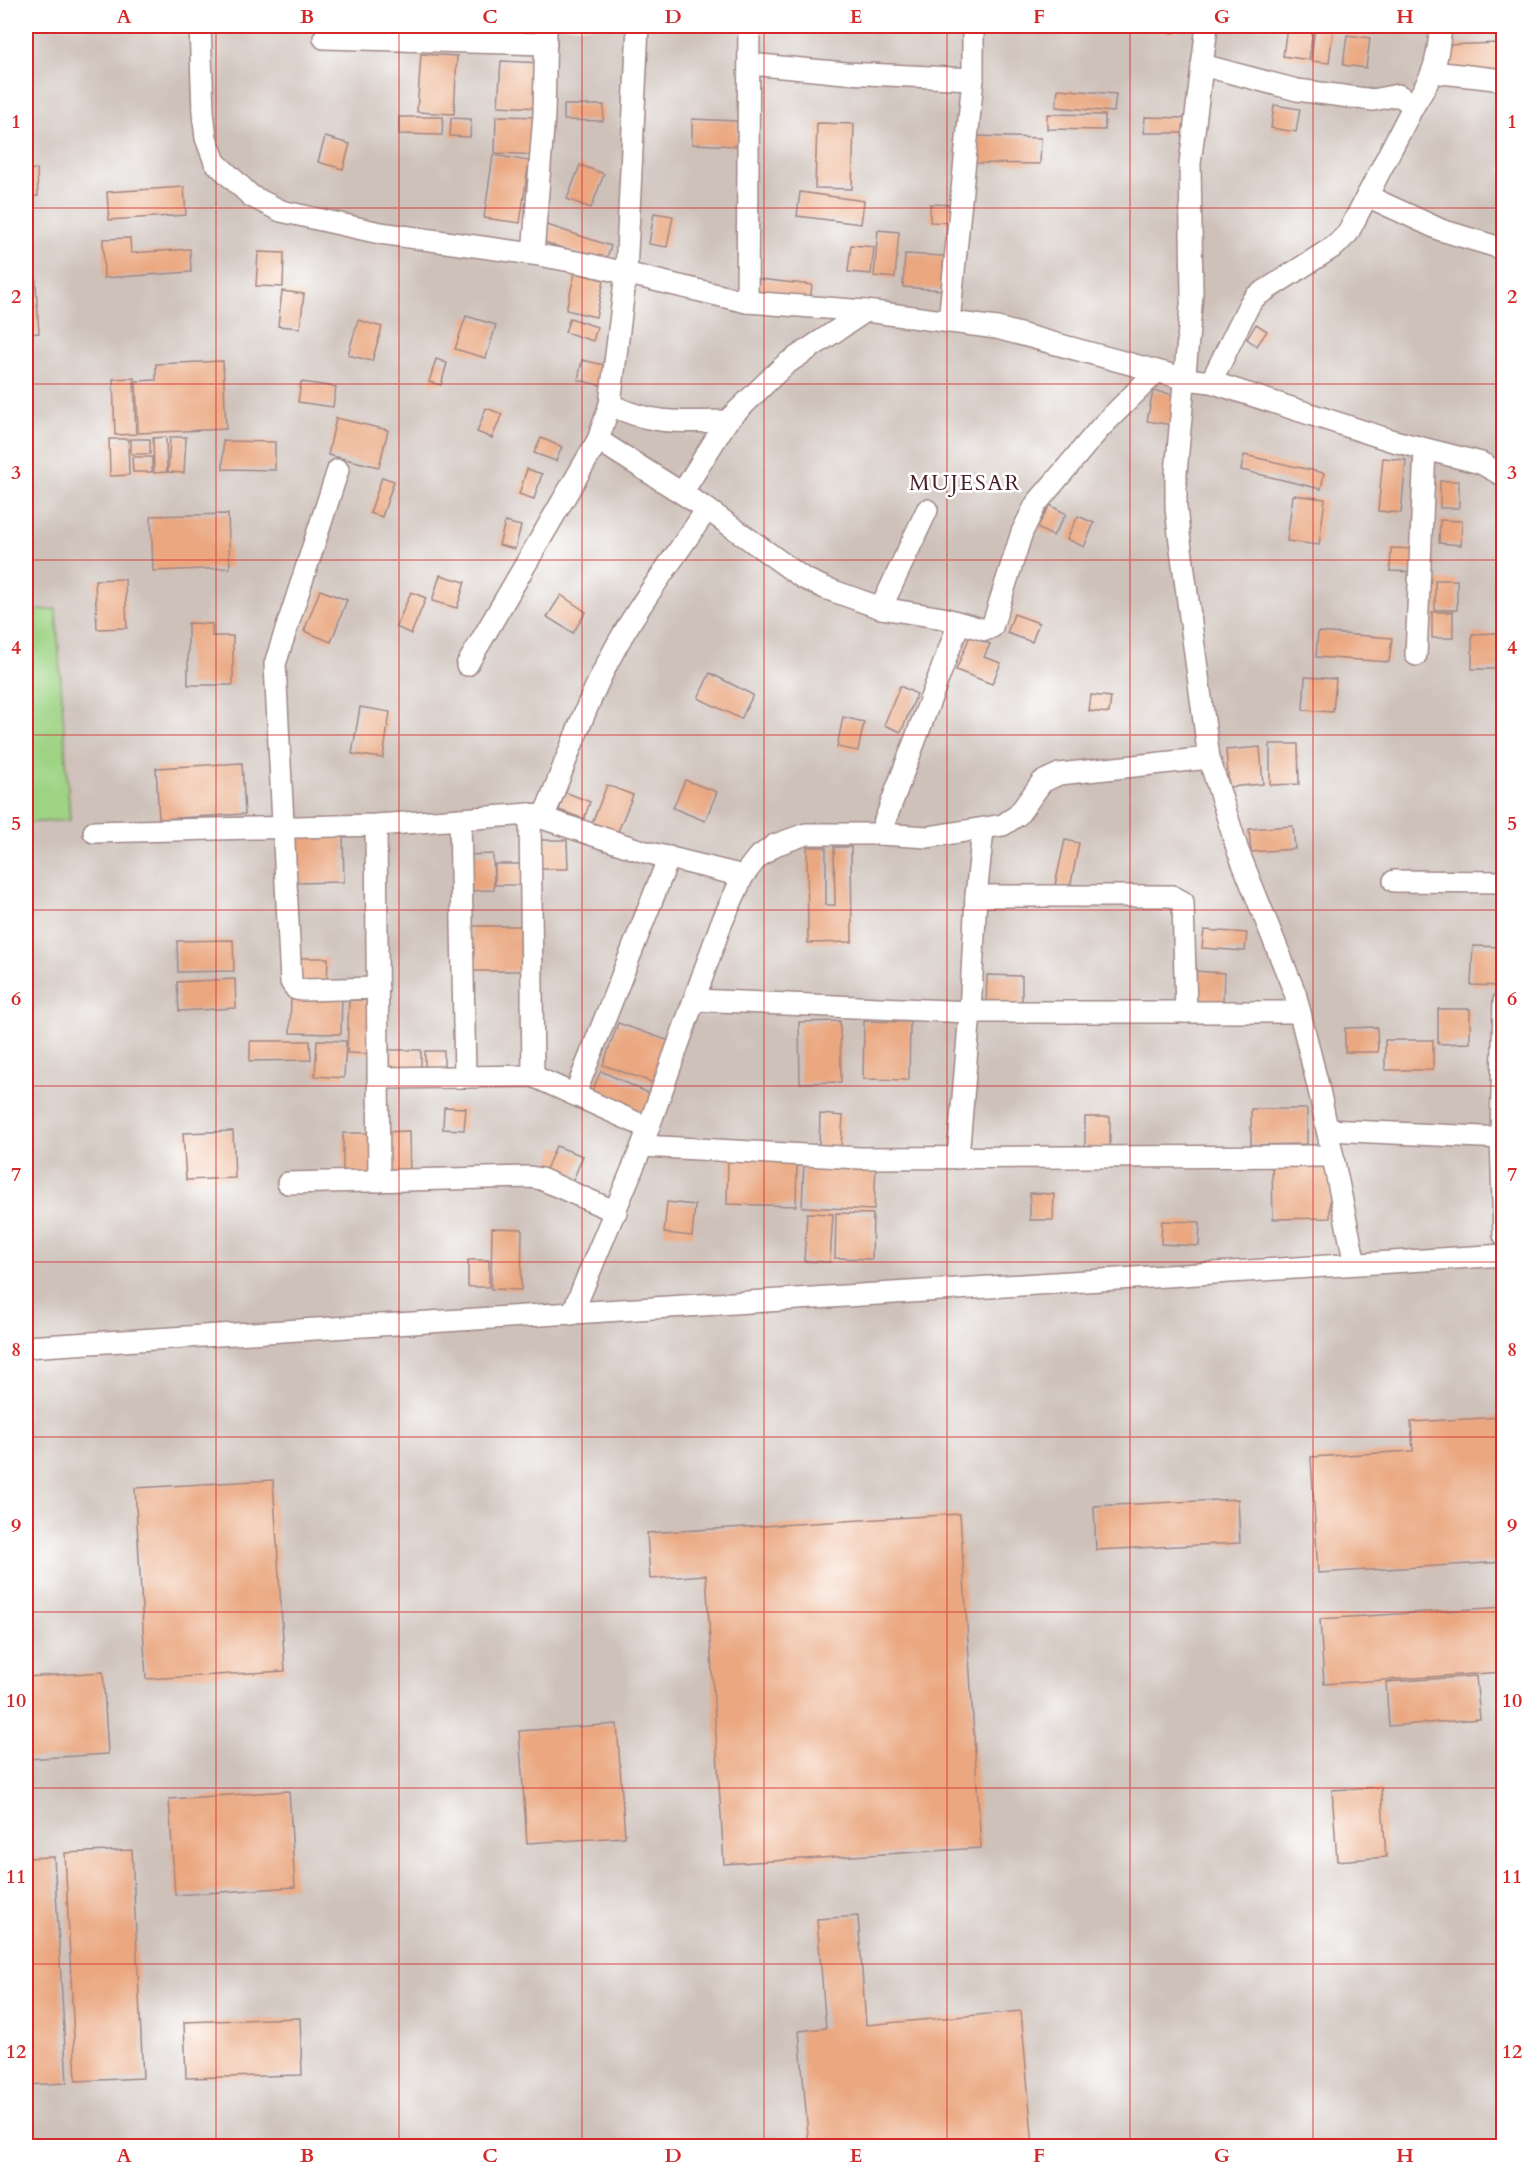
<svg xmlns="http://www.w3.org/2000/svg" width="1529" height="2172" viewBox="0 0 1529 2172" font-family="Cardo,serif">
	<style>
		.industrial { fill: #cec1ba }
		.green { fill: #9ed384; stroke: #747958; stroke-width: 1.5 }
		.building { fill: #eaa780 }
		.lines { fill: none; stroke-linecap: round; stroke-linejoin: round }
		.minor-casing { stroke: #a08886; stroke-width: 24 }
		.minor { stroke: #fff; stroke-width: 21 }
		.grid { fill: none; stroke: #d62828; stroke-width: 1.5; stroke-opacity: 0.55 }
		.labels { text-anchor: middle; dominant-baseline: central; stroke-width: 5; stroke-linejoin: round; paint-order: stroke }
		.neighbourhood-label { font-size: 22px; letter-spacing: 1.5px; fill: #4a1f2b; stroke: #fff }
		.neatline { fill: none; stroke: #d62828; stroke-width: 2 }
		.grid-label { font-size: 20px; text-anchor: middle; font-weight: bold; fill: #d62828 }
	</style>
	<rect width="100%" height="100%" fill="#fff"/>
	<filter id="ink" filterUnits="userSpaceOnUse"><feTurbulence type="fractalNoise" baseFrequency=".0167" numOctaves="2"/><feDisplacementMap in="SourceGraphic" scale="12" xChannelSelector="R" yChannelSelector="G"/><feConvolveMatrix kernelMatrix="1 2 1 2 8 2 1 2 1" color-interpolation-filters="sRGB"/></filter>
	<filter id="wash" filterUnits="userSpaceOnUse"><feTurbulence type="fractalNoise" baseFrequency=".008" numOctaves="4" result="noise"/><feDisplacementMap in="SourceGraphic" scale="24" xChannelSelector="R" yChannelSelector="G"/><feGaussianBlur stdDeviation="1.35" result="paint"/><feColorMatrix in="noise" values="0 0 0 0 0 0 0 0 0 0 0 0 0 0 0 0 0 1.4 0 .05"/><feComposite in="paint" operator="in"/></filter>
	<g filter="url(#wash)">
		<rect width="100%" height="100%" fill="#f6f1e2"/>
		<rect class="industrial" x="26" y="26" width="1477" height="2120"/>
		<path class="green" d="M56,609L70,820L26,823V611Z"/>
		<g id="blocks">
			<g class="building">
				<path d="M324,26H344L343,34L324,33Z"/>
				<path d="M358,26H437L436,34L357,30Z"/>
				<path d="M1124,26H1175L1174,33Z"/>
				<path d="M1287,26L1313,28L1309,60L1283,56Z"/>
				<path d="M1315,28L1333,30L1329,63L1311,61Z"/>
				<path d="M1347,35L1370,38L1366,68L1343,65Z"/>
				<path d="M1498,43L1499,71L1445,73L1444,45Z"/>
				<path d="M421,54L457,56L454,114L417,112Z"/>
				<path d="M501,61L542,63L540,108L498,106Z"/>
				<path d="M1058,89L1116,94L1114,112L1056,107Z"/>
				<path d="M564,105H604L603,121L564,120Z"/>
				<path d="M1274,105L1300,109L1296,132L1271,128Z"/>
				<path d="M1047,114L1105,115V130L1047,129Z"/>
				<path d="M496,116L541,117L539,155L495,153Z"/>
				<path d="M399,117H443L442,135L399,134Z"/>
				<path d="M1145,117L1187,118V133H1144Z"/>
				<path d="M451,118L471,119L470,137L450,136Z"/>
				<path d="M692,119L737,121V146L692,144Z"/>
				<path d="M817,123L854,124L852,189L815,188Z"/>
				<path d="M977,136L1041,138L1040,164L976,163Z"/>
				<path d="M325,137L350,144L343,169L318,162Z"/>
				<path d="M493,155L529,161L520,223L484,218Z"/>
				<path d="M580,165L604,174L591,208L567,199Z"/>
				<path d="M37,169L38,196L26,197V170Z"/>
				<path d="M184,187L186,215L109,220L107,192Z"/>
				<path d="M800,192L864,201L861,224L797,216Z"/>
				<path d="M930,204L958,205V223L930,222Z"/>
				<path d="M654,213L673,216L667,247L649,244Z"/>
				<path d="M541,223L611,246L605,263L536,239Z"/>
				<path d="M878,230L899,232L895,278L874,276Z"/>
				<path d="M130,238L131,253L190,249L191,272L104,278L103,239Z"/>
				<path d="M851,245L874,247L871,274L848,272Z"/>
				<path d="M258,252L284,253L283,287L256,286Z"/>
				<path d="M905,254L944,256L941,290L903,287Z"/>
				<path d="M26,269H35L39,333L26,334Z"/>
				<path d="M575,273L604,280L596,317L566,310Z"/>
				<path d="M759,279L812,285L810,302L757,297Z"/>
				<path d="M282,291L304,294L300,328L278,326Z"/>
				<path d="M466,316L496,325L486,358L455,349Z"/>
				<path d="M570,318L597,327L593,341L565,332Z"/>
				<path d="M358,320L382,327L372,361L348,355Z"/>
				<path d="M1256,324L1267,331L1257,346L1247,339Z"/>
				<path d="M436,359L447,363L441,385L429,382Z"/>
				<path d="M582,360L613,367L608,387L578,380Z"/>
				<path d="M223,361L226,429L138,433L136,381L156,380V364Z"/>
				<path d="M134,378L136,434L115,435L113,379Z"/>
				<path d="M301,382L336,387L333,407L298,402Z"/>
				<path d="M1153,391L1178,395L1172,425L1147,421Z"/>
				<path d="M486,408L502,414L492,438L477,432Z"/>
				<path d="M336,418L388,430L379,467L328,455Z"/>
				<path d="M166,437L167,472L154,473L153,438Z"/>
				<path d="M170,437H186L184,473L168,472Z"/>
				<path d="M541,438L562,447L556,461L534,453Z"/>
				<path d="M109,439H128L129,475L110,476Z"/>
				<rect x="131" y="439" width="19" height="15"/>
				<path d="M223,441L275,442V470L223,469Z"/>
				<path d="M1244,455L1324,473L1321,489L1241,470Z"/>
				<path d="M132,457H152V472H133Z"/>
				<path d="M1383,458L1406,460L1401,513L1378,511Z"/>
				<path d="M527,469L542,474L534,499L519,494Z"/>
				<path d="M382,477L394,481L382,517L370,513Z"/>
				<rect x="1440" y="481" width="19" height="27"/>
				<path d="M1293,495L1325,499L1319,545L1287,541Z"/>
				<path d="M1050,505L1066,514L1053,536L1037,528Z"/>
				<path d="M228,514L230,568L153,571L151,516Z"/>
				<path d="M1078,516L1094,523L1084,547L1067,539Z"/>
				<path d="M1440,520L1462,521L1461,545L1439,543Z"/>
				<path d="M505,522L521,526L515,549L499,545Z"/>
				<path d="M1391,548L1416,549V572L1390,571Z"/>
				<path d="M440,575L465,582L457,608L432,601Z"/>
				<path d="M125,579L127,628L97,629L95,580Z"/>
				<rect x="1435" y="580" width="22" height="30"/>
				<path d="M320,590L347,600L331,642L304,631Z"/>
				<path d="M411,592L426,598L411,634L396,627Z"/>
				<path d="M561,595L586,612L573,633L547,617Z"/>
				<rect x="1432" y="612" width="21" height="26"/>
				<path d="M1014,614L1039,623L1032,642L1007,633Z"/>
				<path d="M188,623L212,624V636H233V685H188Z"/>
				<path d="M1318,632L1392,638L1389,662L1316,657Z"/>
				<path d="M1498,633V669H1472V634Z"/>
				<path d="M970,636L990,644L984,657L1001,663L992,684L956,670Z"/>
				<path d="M710,673L753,695L741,719L698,698Z"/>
				<path d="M1305,677L1336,679L1333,712L1303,710Z"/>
				<path d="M900,686L917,694L901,732L884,725Z"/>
				<path d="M1091,695L1111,697L1109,713L1089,711Z"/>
				<path d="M360,707L390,712L383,758L352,754Z"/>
				<path d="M843,717L864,722L858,751L837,747Z"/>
				<path d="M1270,744H1298L1299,784L1270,785Z"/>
				<path d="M1260,747L1263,784L1229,787L1226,750Z"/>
				<path d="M242,763L245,814L159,819L156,768Z"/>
				<path d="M685,780L717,792L705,821L673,808Z"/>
				<path d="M607,785L633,795L616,836L591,826Z"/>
				<path d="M565,792L590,802L584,819L559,810Z"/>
				<path d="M1293,826L1295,849L1251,852L1249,829Z"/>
				<path d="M343,835L344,882L294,883V836Z"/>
				<path d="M536,840H567L568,869H536Z"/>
				<path d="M1065,840L1079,843L1070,888L1055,885Z"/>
				<path d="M807,847H826V905H835L834,847H851L852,942L808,943Z"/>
				<path d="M493,854L494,890L468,891L467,855Z"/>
				<rect x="495" y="864" width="29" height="21"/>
				<rect x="471" y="926" width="56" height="45"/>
				<path d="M1204,930L1247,933L1245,951L1202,948Z"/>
				<path d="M233,940L234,971L178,972L177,941Z"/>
				<path d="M1473,946L1504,947V986L1471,985Z"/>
				<path d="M295,958H328L327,986L294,985Z"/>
				<path d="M1193,971L1224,973L1223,1003L1192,1001Z"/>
				<path d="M987,975L1022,976V1004H986Z"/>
				<path d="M235,979L236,1008L179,1011L177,982Z"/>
				<path d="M291,996L342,997L341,1034L290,1033Z"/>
				<path d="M349,1000H374L371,1054L347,1053Z"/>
				<path d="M1438,1009H1470V1043L1438,1044Z"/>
				<path d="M840,1021L841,1082L800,1083L799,1022Z"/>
				<path d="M864,1021L910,1022L909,1080L863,1079Z"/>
				<path d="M618,1023L675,1043L660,1085L603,1065Z"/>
				<path d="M1377,1027L1378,1052H1345V1028Z"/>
				<path d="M317,1040L346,1041L344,1078L315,1076Z"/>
				<rect x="1385" y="1040" width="48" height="30"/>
				<path d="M250,1041H310L311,1060L250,1061Z"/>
				<path d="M381,1050H421V1075L382,1076Z"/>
				<rect x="425" y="1051" width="19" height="24"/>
				<path d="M601,1071L653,1095L641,1121L589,1097Z"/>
				<path d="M444,1107L466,1108L464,1130L443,1129Z"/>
				<path d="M1251,1109H1307V1144L1251,1145Z"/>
				<path d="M820,1114L843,1116L841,1148L819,1147Z"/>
				<rect x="1085" y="1117" width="25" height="31"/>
				<path d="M233,1131L235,1178L186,1180L183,1133Z"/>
				<path d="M409,1131L410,1176H383L382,1132Z"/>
				<rect x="343" y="1133" width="30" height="45"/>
				<path d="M556,1146L583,1156L571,1185L544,1174Z"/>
				<path d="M728,1158L797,1160L796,1206L727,1204Z"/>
				<path d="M804,1162L876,1165L874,1210L802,1207Z"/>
				<path d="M1330,1163V1218L1273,1219L1272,1164Z"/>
				<path d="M1030,1193L1054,1194L1053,1220H1030Z"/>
				<path d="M667,1202L695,1205L692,1236L664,1233Z"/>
				<path d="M807,1213L833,1214L830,1262L804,1261Z"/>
				<path d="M836,1213L873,1214L872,1259L835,1258Z"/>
				<path d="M1162,1221L1200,1222L1199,1246L1161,1244Z"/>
				<path d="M492,1228L522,1229L521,1290L491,1289Z"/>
				<rect x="468" y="1260" width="21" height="27"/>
				<path d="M1504,1417V1562L1318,1573L1311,1457L1413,1451L1411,1422Z"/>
				<path d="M273,1480L285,1671L146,1679L135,1488Z"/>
				<path d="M1238,1499L1240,1543L1096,1550L1094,1506Z"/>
				<path d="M960,1514L981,1848L724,1864L706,1575L650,1579L647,1533Z"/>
				<path d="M1504,1607V1672L1324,1684L1320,1619Z"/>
				<path d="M103,1672L108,1754L26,1759V1677Z"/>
				<path d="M1476,1676L1480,1719L1389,1726L1386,1682Z"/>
				<path d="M617,1724L625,1837L527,1843L519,1731Z"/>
				<path d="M1381,1787L1386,1857L1337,1861L1332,1790Z"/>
				<path d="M289,1791L295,1887L175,1895L169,1799Z"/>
				<path d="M132,1850L143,2078L76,2081L65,1853Z"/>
				<path d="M54,1857L67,2083L26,2085V1858Z"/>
				<path d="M858,1916L866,2025L1021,2011L1033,2146H809L799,2031L826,2028L817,1919Z"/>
				<path d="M300,2018L302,2075L186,2078L184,2022Z"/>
			</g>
		</g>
	</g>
	<g filter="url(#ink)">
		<use href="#blocks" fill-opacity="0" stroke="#a08886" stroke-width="1.5"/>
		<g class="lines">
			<g class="minor-casing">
				<g id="minor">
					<path d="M200,26L203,112L206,138L215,162L251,196L281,211L380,233L533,254L587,264L747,302L866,311L997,328L1186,379L1211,382L1390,440L1481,463L1504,476"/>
					<path d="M1207,26L1190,164L1192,295L1176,473V508L1179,534L1209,758L1238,851L1295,993L1319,1090L1355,1264"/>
					<path d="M324,38L546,44"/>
					<path d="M750,64L845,73L973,79"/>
					<path d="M1202,65L1297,90L1373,100L1398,95L1414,105L1348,233L1335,246L1255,297L1249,305L1211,382"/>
					<path d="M1433,72L1504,80"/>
					<path d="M1414,105C1435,73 1437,63 1441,26"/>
					<path d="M1367,196L1441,230L1504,249"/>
					<path d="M533,254L544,115L546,26"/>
					<path d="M747,302L749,26"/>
					<path d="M949,322L973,79V26"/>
					<path d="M610,404C648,425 685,422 727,421"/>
					<path d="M598,440L707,509L803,578L825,588L881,608L943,618L985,630L992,627L1022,532L1036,504L1101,427L1157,371"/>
					<path d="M338,470L275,664L291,982L296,989L303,990L378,988"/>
					<path d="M682,493L727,421L773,376L786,364L866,311"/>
					<path d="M881,608L927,510"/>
					<path d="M1416,655L1425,449"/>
					<path d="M467,665L598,440L610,404L626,273L638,26"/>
					<path d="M543,818C565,766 582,712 608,662C635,608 674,559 707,509"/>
					<path d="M460,819L465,1077"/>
					<path d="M376,825L379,1181"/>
					<path d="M94,832L376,825L530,814"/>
					<path d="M880,834L959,623"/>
					<path d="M1394,881L1504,882"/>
					<path d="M976,896H1172L1183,902L1186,1012"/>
					<path d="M695,1000L970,1012H1300"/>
					<path d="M1504,1001L1501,1138L1504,1235"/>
					<path d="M533,1076L530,814L642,851L743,876"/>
					<path d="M379,1078L533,1076L648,1128"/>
					<path d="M575,1094L669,857"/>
					<path d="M1327,1130L1504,1138"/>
					<path d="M642,1146L860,1158L1333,1156"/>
					<path d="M958,1158L970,1012L976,896L983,830"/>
					<path d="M288,1183L530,1177L541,1179L616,1212"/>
					<path d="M572,1314L642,1146L721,924L743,876L757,858L775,845L806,834H880L928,837L1003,825L1018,815L1042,782L1059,774L1209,758"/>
					<path d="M26,1347L1504,1255"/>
				</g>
			</g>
			<use href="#minor" class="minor"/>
		</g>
	</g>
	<path class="grid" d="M216,26V2146M399,26V2146M582,26V2146M764,26V2146M947,26V2146M1130,26V2146M1313,26V2146M26,208H1504M26,384H1504M26,560H1504M26,735H1504M26,910H1504M26,1086H1504M26,1262H1504M26,1437H1504M26,1612H1504M26,1788H1504M26,1964H1504"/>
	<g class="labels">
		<g class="neighbourhood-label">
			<text x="965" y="483">MUJESAR</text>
		</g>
	</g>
	<rect width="1529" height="2172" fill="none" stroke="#fff" stroke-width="66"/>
	<rect x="33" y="33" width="1463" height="2106" class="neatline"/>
	<g class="grid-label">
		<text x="124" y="23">A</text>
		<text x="307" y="23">B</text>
		<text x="490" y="23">C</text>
		<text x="673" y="23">D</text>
		<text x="856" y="23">E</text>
		<text x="1039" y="23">F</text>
		<text x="1222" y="23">G</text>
		<text x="1405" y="23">H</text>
		<text x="16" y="128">1</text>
		<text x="1512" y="128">1</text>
		<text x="16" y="303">2</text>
		<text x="1512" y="303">2</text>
		<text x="16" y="479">3</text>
		<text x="1512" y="479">3</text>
		<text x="16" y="654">4</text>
		<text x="1512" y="654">4</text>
		<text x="16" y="830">5</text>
		<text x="1512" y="830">5</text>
		<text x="16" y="1005">6</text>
		<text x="1512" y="1005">6</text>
		<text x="16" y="1181">7</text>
		<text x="1512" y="1181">7</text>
		<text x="16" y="1356">8</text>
		<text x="1512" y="1356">8</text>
		<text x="16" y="1532">9</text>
		<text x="1512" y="1532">9</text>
		<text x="16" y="1707">10</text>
		<text x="1512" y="1707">10</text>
		<text x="16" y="1883">11</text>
		<text x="1512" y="1883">11</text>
		<text x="16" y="2058">12</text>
		<text x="1512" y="2058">12</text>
		<text x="124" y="2162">A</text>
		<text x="307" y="2162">B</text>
		<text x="490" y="2162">C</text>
		<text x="673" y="2162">D</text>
		<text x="856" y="2162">E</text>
		<text x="1039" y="2162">F</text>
		<text x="1222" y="2162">G</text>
		<text x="1405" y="2162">H</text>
	</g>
</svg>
